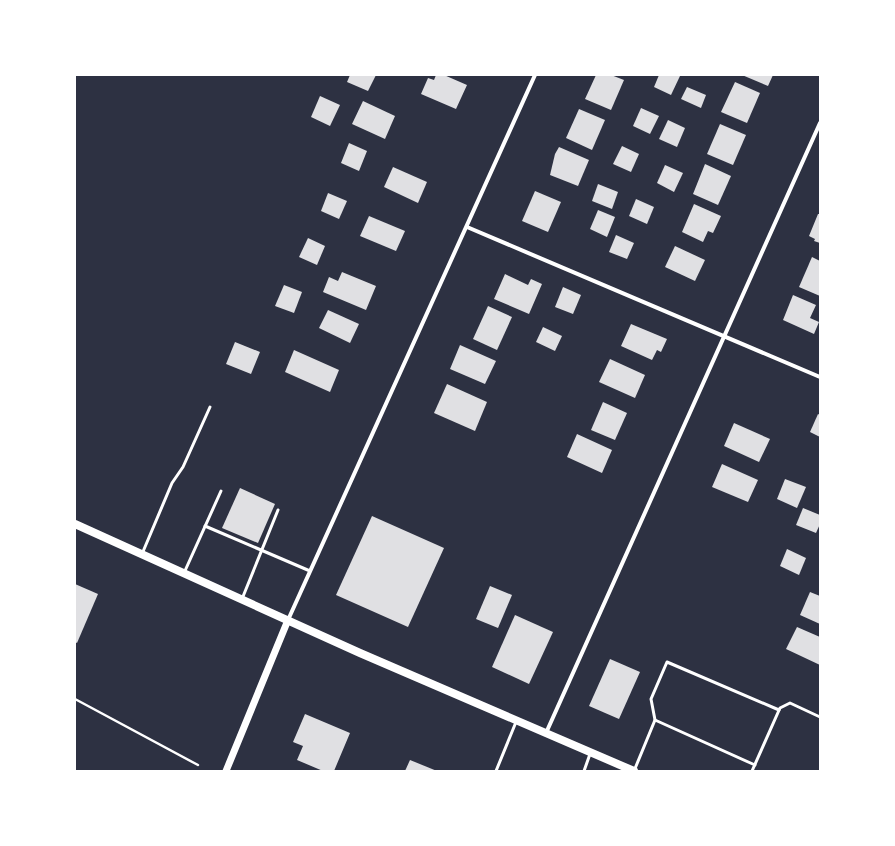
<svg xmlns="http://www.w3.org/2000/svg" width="895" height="846" viewBox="0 0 895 846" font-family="'Crimson Pro',serif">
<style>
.building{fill:#e0e0e3}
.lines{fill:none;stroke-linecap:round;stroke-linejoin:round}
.path{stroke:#fff;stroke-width:2.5}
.service{stroke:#fff;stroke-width:3}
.minor{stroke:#fff;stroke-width:4}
.tertiary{stroke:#fff;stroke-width:7}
.secondary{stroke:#fff;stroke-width:8}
</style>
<rect width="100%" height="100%" fill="#2d3142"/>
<g class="building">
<polygon points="350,75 376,75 368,91 347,82"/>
<polygon points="436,75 444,75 467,85 456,109 421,94 428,78 434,80"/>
<polygon points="596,75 611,75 624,80 611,110 585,99"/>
<polygon points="659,75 677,75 680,76 671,95 654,87"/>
<polygon points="742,75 773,75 768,86"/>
<polygon points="735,82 760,93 747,123 721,112"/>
<polygon points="687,87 706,95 701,108 681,99"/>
<polygon points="320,96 340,105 330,126 311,117"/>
<polygon points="363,101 395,116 385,139 352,124"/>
<polygon points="641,108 659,116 650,134 633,126"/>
<polygon points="579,109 605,120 592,150 566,138"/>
<polygon points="668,120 685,128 677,147 659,139"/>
<polygon points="720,124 746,135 733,165 707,154"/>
<polygon points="349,143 367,151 359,171 341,163"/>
<polygon points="622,146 639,154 631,172 613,164"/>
<polygon points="559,147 589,160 578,186 550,175 555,154"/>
<polygon points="705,164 731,176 718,205 693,194"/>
<polygon points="665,165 683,173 674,192 657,183"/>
<polygon points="393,167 427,182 418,203 384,187"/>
<polygon points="598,184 618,192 612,209 592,201"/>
<polygon points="535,191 561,202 548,232 522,221"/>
<polygon points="328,193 347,201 339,219 321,211"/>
<polygon points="636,199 654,207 647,224 629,216"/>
<polygon points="694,204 721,216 713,233 708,231 703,242 682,232"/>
<polygon points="598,210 615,217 607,237 590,229"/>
<polygon points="818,214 820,214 820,243 814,241 815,239 809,236"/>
<polygon points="369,216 405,231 396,251 360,236"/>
<polygon points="616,235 634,243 627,259 609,252"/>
<polygon points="308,238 325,246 317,265 299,257"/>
<polygon points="675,246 705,260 695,281 665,267"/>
<polygon points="812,257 820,261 820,296 799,287"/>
<polygon points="342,272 376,286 366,310 323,292 329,277 338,281"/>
<polygon points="505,274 528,285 531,279 542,284 529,314 494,299"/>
<polygon points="284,285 302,292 294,313 275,306"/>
<polygon points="563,287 581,295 573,314 555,307"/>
<polygon points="793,295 816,305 810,318 819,322 814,334 783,320"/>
<polygon points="488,306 512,317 497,350 473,339"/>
<polygon points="328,310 359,324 350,343 319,328"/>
<polygon points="631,324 667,339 661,352 657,350 652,360 621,346"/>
<polygon points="543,327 562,336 555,351 536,342"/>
<polygon points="235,342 260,352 251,374 226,364"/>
<polygon points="460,345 496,361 485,384 450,369"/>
<polygon points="294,350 339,370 330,392 285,372"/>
<polygon points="610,359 645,375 635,398 599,382"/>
<polygon points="447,384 487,402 475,431 434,413"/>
<polygon points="603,402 627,413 615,440 591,430"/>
<polygon points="818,414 820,415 820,437 810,432"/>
<polygon points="734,423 770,439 759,462 724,446"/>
<polygon points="577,434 612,450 602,473 567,457"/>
<polygon points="722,464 758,480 748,502 712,487"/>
<polygon points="785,479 806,487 797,508 777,499"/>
<polygon points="240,488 275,504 258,543 222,528"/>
<polygon points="803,508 820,515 820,524 816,533 796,525"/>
<polygon points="372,516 444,548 408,627 336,595"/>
<polygon points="787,549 806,558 799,575 780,566"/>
<polygon points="75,584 98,594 77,643 75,642"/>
<polygon points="490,586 512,595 498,628 476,619"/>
<polygon points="810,592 820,596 820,624 800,615"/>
<polygon points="515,615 553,632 529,684 492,667"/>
<polygon points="797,627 820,637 820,665 786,649"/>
<polygon points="610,659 640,672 619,719 589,706"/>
<polygon points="305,714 350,733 334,771 323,771 297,760 303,746 293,742"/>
<polygon points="410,760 437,771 405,771"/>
</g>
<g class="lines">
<polyline class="path" points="75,699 198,765"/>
<g class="service">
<polyline points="205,526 310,571"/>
<polyline points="142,554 172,483 183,467 210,407"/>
<polyline points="184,573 221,491"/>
<polyline points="242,599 278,510"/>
<polyline points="655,720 755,765"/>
<polyline points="496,771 516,722"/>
<polyline points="584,771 590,754"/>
<polyline points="634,771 655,720 651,699 667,662 779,710"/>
<polyline points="752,771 780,708 790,703 820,717"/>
</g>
<g class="minor">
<polyline points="467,227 820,377"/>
<polyline points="288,620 535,75"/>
<polyline points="546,733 820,123"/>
</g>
<polyline class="tertiary" points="226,771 288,620"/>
<polyline class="secondary" points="75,524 360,653 634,771"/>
</g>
<rect width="895" height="846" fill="none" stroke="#ffffff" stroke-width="152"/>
</svg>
